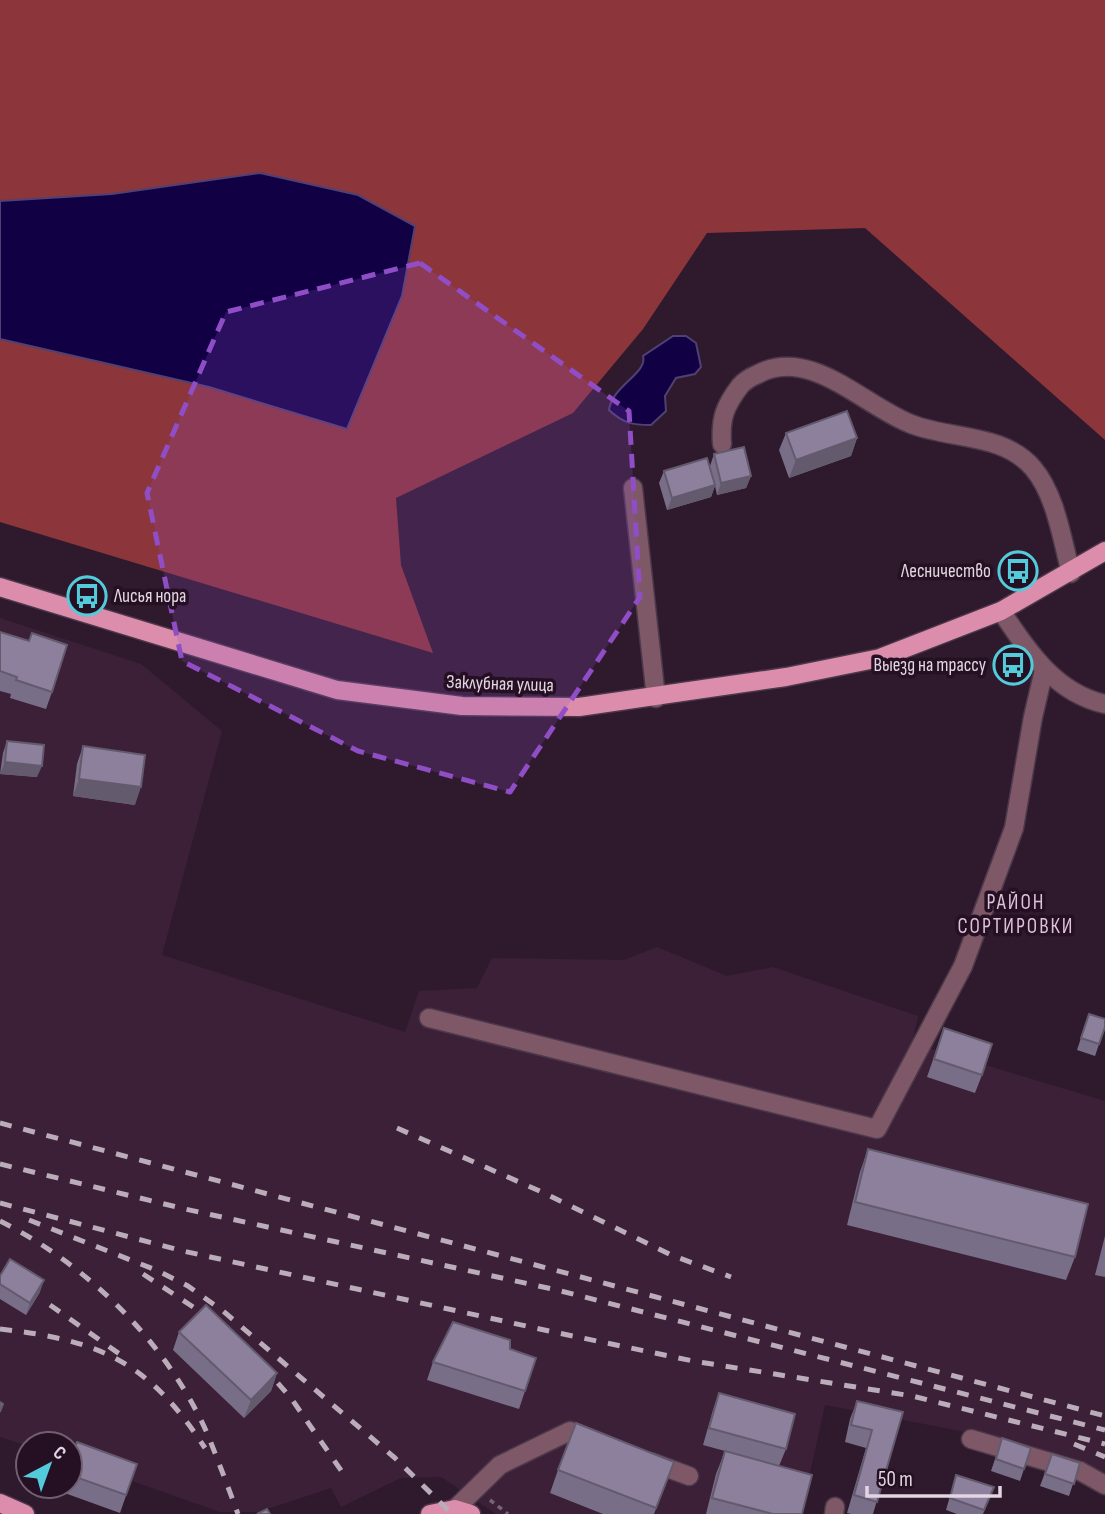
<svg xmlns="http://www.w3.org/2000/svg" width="1105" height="1514" viewBox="0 0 1105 1514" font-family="'Sofia Sans Condensed',sans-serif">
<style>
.built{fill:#3b2038}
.forest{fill:#8c353b}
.water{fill:#104;stroke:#504073;stroke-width:2}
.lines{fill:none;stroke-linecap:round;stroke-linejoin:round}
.minor-casing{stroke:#4c384a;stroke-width:21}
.major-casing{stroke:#4c384a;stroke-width:21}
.path{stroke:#776575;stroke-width:3.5;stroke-dasharray:5 5;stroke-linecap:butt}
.minor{stroke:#7e5866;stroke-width:18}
.major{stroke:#db8dab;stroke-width:18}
.rail{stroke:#bbacb9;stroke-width:5;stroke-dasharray:12 12;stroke-linecap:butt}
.wall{fill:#796e87}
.shaded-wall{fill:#635a6e}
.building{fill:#8d809d;stroke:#635a6e;stroke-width:2}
.marked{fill:#904ec6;fill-opacity:0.2;stroke:#904ec6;stroke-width:5;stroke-dasharray:14 9;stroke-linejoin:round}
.labels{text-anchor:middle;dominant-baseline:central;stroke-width:7;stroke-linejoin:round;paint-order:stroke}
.poi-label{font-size:19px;fill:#e3d5e1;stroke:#251023;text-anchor:end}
.street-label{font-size:19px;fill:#e3d5e1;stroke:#251023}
.neighbourhood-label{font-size:21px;letter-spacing:2px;fill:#dec1da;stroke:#251023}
</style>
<rect width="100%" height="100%" fill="#2f1a2d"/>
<polygon class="built" points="0,618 141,664 222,731 162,955 405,1032 419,991 477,988 492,958 624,960 657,947 727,976 773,967 918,1016 912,1043 1105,1101 1105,1475 986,1436 825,1405 801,1514 496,1514 441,1477 401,1478 341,1507 331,1488 258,1512 220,1512 70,1459 70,1444 28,1446 0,1437"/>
<polygon class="forest" points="0,0 1105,0 1105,440 865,228 707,233 643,329 573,413 396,498 401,565 433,653 0,522 0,339 209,387 347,428 402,296 112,194 0,201"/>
<g class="water">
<polygon points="260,173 358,195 415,226 402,296 347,429 209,387 0,339 0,201 112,194"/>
<path d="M673,336h13l10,7 5,24 -6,7 -19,4 -11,18 1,15 -15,14c-19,0 -28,-2 -42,-15 3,-24 39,-37 34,-54z"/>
</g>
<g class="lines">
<g class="minor-casing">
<g id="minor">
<path d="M722,444c-2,-26 3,-38 18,-58 5,-6 11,-9 18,-12 52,-28 106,32 153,50 41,16 92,9 122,44 23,27 29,72 38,105"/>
<polyline points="633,488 656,698"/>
<path d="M1001,611c27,40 54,82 104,93"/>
<polyline points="429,1018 877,1129 963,966 1014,828 1033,717 1044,670"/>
<polyline points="971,1439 1080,1471 1105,1485"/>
<polyline points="651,1462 689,1476"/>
<polyline points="455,1509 500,1465 570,1431 595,1441"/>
<polyline points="834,1514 835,1507"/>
</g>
</g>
<g class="major-casing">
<g id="major">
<polyline points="0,587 337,690 462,706 579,707 786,677 880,658 1001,611 1105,551"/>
<polyline points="0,1503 25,1514"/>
<polyline points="430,1514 455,1509 471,1514"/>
</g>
</g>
<polyline class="path" points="490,1500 508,1514"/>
<use href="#minor" class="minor"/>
<use href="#major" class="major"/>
<g class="rail">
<polyline points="0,1123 1105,1416"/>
<polyline points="397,1128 544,1193 671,1255 731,1277"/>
<polyline points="0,1164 185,1209 557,1290 1105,1430"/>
<polyline points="0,1203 183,1251 549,1331 693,1361 912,1396 1105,1444"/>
<polyline points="29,1220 156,1270 188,1286 223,1311 395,1458 452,1514"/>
<path d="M0,1221c88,44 167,122 207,212 11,27 21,54 31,81"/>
<polyline points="143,1274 216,1322"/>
<polyline points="50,1305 121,1355"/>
<path d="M0,1329c100,11 149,33 205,119"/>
<polyline points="262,1365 291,1398 347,1479"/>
<polyline points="1074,1444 1105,1457"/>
</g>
</g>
<g class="wall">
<polygon points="786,433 857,438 851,456 789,478 779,450"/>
<polygon points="714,454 751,476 746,488 717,495 715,486 711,497 667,510 659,483 664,471 710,466"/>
<polygon points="0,632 52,692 46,709 10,698 11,694 0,691"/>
<polygon points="7,741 37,777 0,774 3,753"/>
<polygon points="83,746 135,805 73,796 77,764"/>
<polygon points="1089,1014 1105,1027 1095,1056 1077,1050"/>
<polygon points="944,1028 982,1075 975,1093 927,1077"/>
<polygon points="868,1149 1075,1257 1066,1280 847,1225 860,1172"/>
<polygon points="1105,1236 1105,1277 1095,1275"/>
<polygon points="0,1276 40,1292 26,1315 0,1299"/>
<polygon points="179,1332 277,1373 271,1391 244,1418 173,1350"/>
<polygon points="510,1349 525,1391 519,1409 427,1380 433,1362"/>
<polygon points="719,1393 786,1449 779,1466 802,1514 706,1514 716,1474 725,1451 703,1445 713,1410"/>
<polygon points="857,1401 903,1412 873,1514 851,1514 847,1513 866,1448 845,1442 850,1419"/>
<polygon points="1002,1438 1031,1448 1020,1481 991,1471"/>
<polygon points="1052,1454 1080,1463 1069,1496 1040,1486"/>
<polygon points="70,1460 137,1464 120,1513 59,1491 61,1486 70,1486"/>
<polygon points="674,1462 654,1514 603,1514 550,1493 558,1470"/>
<polygon points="956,1475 994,1487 983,1514 957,1514 946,1510"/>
</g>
<g class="shaded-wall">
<polygon points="857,438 851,456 789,478 796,460"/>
<polygon points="751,476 746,488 717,495 721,483"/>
<polygon points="715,485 711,497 667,510 672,498"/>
<polygon points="5,762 42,766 37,777 0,774"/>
<polygon points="79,779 141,787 135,805 73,796"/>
<polygon points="44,1280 40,1292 26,1315 30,1303"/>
<polygon points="277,1373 271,1391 244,1418 251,1400"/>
</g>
<g class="building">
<polygon points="847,411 857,438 796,460 786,433"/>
<polygon points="744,447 751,476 721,483 714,454"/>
<polygon points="707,458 715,485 672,498 664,471"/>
<polygon points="0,632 29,641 32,633 67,645 52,692 16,680 17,677 0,671"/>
<polygon points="7,741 44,745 42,766 5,762"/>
<polygon points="83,746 145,755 141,787 79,779"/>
<polygon points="1089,1014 1105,1019 1105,1027 1099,1044 1081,1038"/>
<polygon points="944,1028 992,1044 982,1075 934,1059"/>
<polygon points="868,1149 1088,1204 1075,1257 855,1202"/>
<polygon points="10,1259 44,1280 30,1303 0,1284 0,1276"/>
<polygon points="206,1305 277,1373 251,1400 179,1332"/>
<polygon points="453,1322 510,1340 510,1349 536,1358 525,1391 433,1362"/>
<polygon points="719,1393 795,1414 786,1449 709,1428"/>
<polygon points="857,1401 903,1412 877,1502 854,1495 872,1430 851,1425"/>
<polygon points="0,1402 3,1404 0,1412"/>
<polygon points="576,1423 674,1462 656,1508 558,1470"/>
<polygon points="1002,1438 1031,1448 1024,1469 996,1459"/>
<polygon points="77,1442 137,1464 126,1495 70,1475 70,1460"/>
<polygon points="725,1451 812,1475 802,1514 773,1514 712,1498"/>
<polygon points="1052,1454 1080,1463 1074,1484 1045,1474"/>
<polygon points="956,1475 994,1487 984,1510 950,1498"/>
<polygon points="267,1509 270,1514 257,1514"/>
</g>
<path class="marked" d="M420,263l209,148 11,186 -130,195 -152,-41 -176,-90 -35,-168 79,-181z"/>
<defs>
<g id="bus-ring" transform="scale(2.0125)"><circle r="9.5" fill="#251023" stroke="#53cbdb" stroke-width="1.5"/><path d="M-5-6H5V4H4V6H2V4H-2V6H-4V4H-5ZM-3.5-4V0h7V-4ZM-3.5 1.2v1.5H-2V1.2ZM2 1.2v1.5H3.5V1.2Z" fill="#53cbdb"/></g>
</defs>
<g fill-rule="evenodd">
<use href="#bus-ring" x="1018" y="571"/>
<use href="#bus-ring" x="87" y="596"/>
<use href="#bus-ring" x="1013" y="665"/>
</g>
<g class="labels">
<g class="poi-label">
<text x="991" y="571">Лесничество</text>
<text x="114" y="596" text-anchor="start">Лисья нора</text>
<text x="986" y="665">Выезд на трассу</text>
</g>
<g class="street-label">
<text transform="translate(500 684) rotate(2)">Заклубная улица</text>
</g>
<g class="neighbourhood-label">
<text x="1016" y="902">РАЙОН<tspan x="1016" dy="24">СОРТИРОВКИ</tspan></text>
</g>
</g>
<g transform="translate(49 1465) rotate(41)"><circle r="33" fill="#251023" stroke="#715f6f" stroke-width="2"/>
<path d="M0-5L12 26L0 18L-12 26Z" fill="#53cbdb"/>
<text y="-10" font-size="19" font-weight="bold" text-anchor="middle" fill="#e3d5e1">С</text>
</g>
<path d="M867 1486v10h133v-10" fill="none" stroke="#e3d5e1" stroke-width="3.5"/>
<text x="878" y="1486" font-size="21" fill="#e3d5e1" stroke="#251023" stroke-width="5" paint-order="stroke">50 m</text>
</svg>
